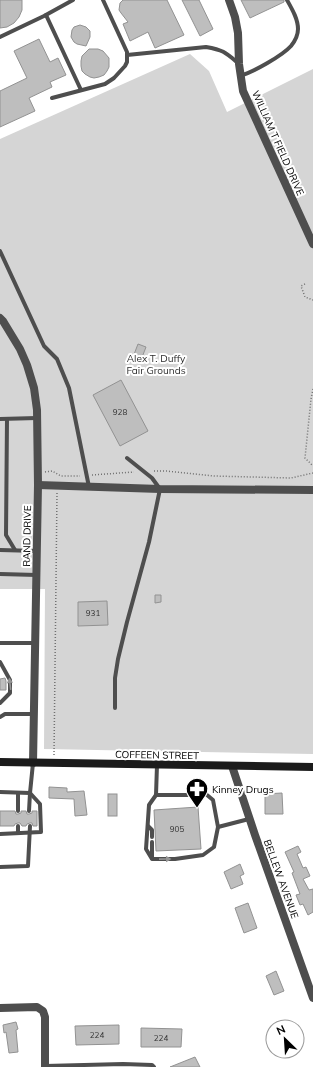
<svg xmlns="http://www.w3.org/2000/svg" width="313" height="1067" viewBox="0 0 313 1067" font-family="Mulish,sans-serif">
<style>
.green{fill:#d5d5d5}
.building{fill:#bebebe;stroke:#929292}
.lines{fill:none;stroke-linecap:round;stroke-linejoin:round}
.path{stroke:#707070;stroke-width:1.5;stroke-dasharray:1 2;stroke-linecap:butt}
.service{stroke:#4e4e4e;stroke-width:4}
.minor{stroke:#4e4e4e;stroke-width:8}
.tertiary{stroke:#4e4e4e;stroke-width:8}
.secondary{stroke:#1b1b1b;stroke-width:8}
.oneway{fill:#959595}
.labels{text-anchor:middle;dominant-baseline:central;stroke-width:4;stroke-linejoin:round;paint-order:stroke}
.number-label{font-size:8px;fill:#303030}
.street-label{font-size:10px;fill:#000;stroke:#fff}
.park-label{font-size:10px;fill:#2c2c2c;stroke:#fff}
.poi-label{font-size:10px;fill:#000;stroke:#fff;text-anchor:start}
</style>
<rect width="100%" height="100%" fill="#fff"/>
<polygon class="green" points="190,54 209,71 227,112 313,69 313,754 44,749 45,589 0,589 0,139"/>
<g class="building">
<polygon points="0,0 22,0 22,10 19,17 14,23 7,27 0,28"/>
<polygon points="123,0 167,0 184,35 155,48 148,32 130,41 123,24 128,22 121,13 119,10 120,3"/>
<polygon points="182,0 199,0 213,29 200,36"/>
<polygon points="241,0 284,0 284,2 250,18"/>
<polygon points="80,25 86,27 90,31 90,37 86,46 77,44 74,42 71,37 72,30 74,27"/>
<polygon points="39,39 50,62 58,58 66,75 50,82 52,87 29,98 35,111 0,127 0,91 27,78 14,51"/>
<polygon points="89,49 98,49 103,51 109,58 109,67 107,71 104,75 99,77 94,78 90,77 85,74 82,71 81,66 81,61 82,56"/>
<polygon points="138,344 146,347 141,360 133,357"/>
<polygon points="121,380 148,431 120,446 93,395"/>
<polygon points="155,595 161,595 161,602 155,603"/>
<polygon points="107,601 108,625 78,626 78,602"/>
<polygon points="5,678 6,681 6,690 0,690 0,679"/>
<polygon points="49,787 67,788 67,792 84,791 87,815 75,816 74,799 49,798"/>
<polygon points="282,793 283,814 265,814 265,794"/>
<rect x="108" y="794" width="9" height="22"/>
<polygon points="198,807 201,849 156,851 154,810"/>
<polygon points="0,811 15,811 16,814 18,814 21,813 21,811 26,811 27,814 29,814 32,813 32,811 37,811 37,826 33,826 32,823 30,823 27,824 26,826 22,826 20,823 18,823 15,824 14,826 0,826"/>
<polygon points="298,846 301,852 297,854 303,868 306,867 310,876 303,879 309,890 313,889 313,912 308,915 303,904 300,905 296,895 300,894 292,873 294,872 285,852"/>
<polygon points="240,864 244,874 240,876 243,884 231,889 224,872"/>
<polygon points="248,903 257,928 244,933 235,908"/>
<polygon points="276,971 284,991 274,995 266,976"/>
<polygon points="16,1022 18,1029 16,1030 18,1052 9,1053 6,1032 4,1033 3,1025"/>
<polygon points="119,1025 119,1044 76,1045 75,1026"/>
<polygon points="141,1028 182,1029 181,1047 141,1047"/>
<polygon points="195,1057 200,1067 170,1067"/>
</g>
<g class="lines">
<g class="path">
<polyline points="305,284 301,286 305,297 313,300"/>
<polyline points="313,389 311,399 305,458 313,466"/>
<polyline points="154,471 166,471 214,476 291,478 313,473"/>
<polyline points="45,472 52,471 61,476 80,476"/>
<polyline points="92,475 134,472"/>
<polyline points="54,755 57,493"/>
</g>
<g class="service">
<polyline points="46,15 81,90"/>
<polyline points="0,37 44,16 73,0"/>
<path d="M127,55l79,-8c17,3 19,5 32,16"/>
<path d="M240,76c13,-4 42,-20 51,-30 4,-5 7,-11 7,-17 0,-10 -6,-20 -11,-29"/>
<polyline points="52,98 105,84 114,78 125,66 127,62 127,52 103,0"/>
<polyline points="0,251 44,346 57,359 69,388 89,487"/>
<polyline points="0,419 37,418"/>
<polyline points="7,419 6,535 15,550"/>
<polyline points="0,550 37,551"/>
<polyline points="0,574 37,575"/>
<polyline points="0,643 35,643"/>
<polyline points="0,662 10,680 10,693 0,703"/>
<polyline points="115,708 115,678 118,659 127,622 149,542 160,489 152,478 127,458"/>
<polyline points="0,717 5,714 34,714"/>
<polyline points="157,765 156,795 149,805 146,849 152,859 175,859 203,855 214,847 218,827"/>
<polyline points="0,792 30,793 33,763"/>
<polyline points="156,795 207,795 213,800 218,827 249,819"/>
<polyline points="18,811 18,793"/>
<polyline points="29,811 30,793"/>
<polyline points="148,826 152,830 152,837"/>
<polyline points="18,833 18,826"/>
<polyline points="0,834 41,832 40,804 30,793"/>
<polyline points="152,842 152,858"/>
<polyline points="0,867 28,866 30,826"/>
<polyline points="45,1066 123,1064 152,1065 154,1067"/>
</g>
<g class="minor">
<polyline points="229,0 235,17 238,33 239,64 243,91 313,244"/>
<polyline points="0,318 3,321 20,349 27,365 34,388 37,410 38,485 33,763"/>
<polyline points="38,485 160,489 313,490"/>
<polyline points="0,1008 37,1007 43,1011 45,1017 45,1067"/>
</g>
<polyline class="tertiary" points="232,766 255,835 313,998"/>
<polyline class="secondary" points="0,762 313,767"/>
</g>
<defs><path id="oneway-solid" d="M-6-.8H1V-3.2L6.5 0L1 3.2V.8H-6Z"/></defs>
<g class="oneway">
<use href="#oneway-solid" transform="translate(10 684) rotate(-97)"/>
<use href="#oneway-solid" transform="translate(165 859) rotate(-1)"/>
</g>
<defs>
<g id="pharmacy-pin" transform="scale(1.15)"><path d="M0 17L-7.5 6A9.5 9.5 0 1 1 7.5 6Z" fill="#000" stroke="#fff"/><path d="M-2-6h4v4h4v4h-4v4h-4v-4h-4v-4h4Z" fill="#fff"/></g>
</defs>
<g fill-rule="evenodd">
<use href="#pharmacy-pin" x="197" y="789"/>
</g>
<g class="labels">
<g class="number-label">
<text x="120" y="412">928</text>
<text x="93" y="613">931</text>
<text x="177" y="829">905</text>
<text x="97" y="1035">224</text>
<text x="161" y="1038">224</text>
</g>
<g class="street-label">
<text transform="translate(278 143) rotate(66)">WILLIAM T FIELD DRIVE</text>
<text transform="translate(27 536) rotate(-89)">RAND DRIVE</text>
<text transform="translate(157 755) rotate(1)">COFFEEN STREET</text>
<text transform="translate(281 879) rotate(70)">BELLEW AVENUE</text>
</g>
<g class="park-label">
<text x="156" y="358">Alex T. Duffy<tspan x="156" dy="12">Fair Grounds</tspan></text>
</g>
<g class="poi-label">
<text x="212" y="789">Kinney Drugs</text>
</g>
</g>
<g transform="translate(285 1039) rotate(335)"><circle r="19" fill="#ffffff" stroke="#999999"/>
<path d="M0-3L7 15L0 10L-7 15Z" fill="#000000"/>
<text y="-6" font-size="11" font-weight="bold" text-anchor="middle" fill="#000000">N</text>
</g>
</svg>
